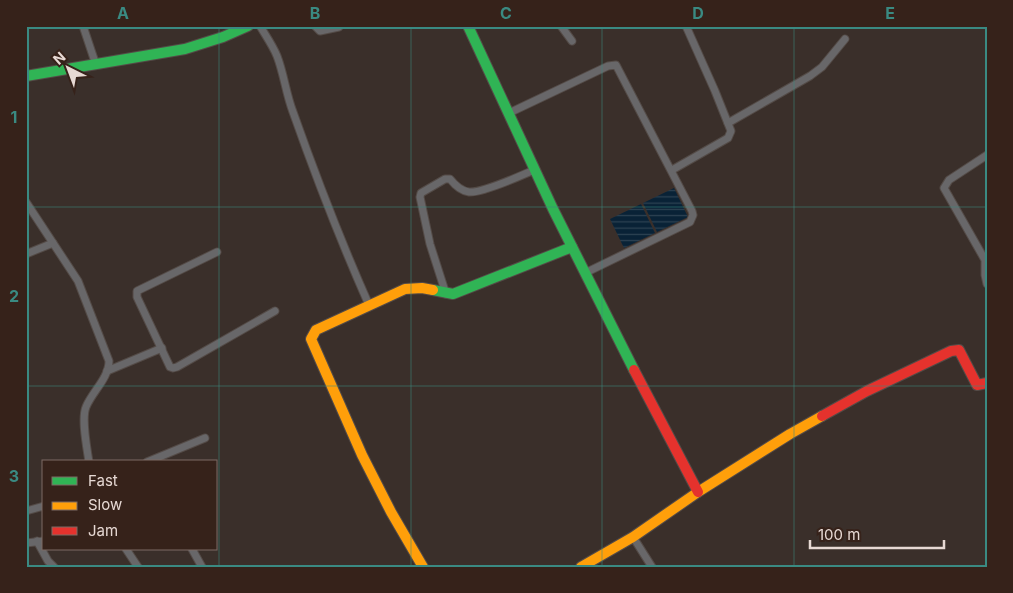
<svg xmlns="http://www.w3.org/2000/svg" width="1013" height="593" viewBox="0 0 1013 593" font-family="Inter,sans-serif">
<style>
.water{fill:url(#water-rules)}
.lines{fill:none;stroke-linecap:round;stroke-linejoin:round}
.street-casing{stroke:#544b47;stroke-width:9}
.fast-casing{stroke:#544b47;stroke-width:12}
.slow-casing{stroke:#544b47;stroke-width:12}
.jam-casing{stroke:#544b47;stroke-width:12}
.street{stroke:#686769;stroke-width:7}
.fast{stroke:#30b455;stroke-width:10}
.slow{stroke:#ff9f0a;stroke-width:10}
.jam{stroke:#e5322d;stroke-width:10}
.grid{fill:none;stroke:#3a8a82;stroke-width:1;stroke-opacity:0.55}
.neatline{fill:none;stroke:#3a8a82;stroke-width:2}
.grid-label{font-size:16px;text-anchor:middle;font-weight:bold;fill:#3a8a82}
</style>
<defs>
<pattern id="water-rules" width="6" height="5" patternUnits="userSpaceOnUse" patternTransform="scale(1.25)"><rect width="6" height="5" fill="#092236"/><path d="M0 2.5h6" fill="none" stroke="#2d4252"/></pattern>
</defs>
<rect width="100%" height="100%" fill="#3a2f2a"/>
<g class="water">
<polygon points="674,188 688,217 657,232 643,203"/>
<polygon points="641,204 655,233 624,248 610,219"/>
</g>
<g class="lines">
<g class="street-casing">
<g id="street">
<polyline points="83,26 96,65"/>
<path d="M260,26c6,10 13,20 17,30 7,18 9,38 16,56 23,65 48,130 76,193"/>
<polyline points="315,26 320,31 339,27"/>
<polyline points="561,26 572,41"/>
<polyline points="509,113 608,66 616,65 692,211 693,215 690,222 585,273"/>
<polyline points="728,123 810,76 822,67 845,39"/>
<polyline points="987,155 949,180 944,188 985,260 985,275 987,284"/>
<polyline points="672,170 728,138 731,131 715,91 686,26"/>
<path d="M26,202l52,79 31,80c0,17 -17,31 -23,46 -5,12 1,41 3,55"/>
<polyline points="217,252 137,291 137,297 170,367 173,368 177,367 275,311"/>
<polyline points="26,254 53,243"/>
<path d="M446,294l-16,-50 -10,-47 1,-4 24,-14h5c4,5 11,12 19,13 14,1 51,-16 65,-22"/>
<polyline points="107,371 162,348"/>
<polyline points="147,462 205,438"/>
<polyline points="26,511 44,506"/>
<polyline points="633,537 652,567"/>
<polyline points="37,541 48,561 54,567"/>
<polyline points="26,543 44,541"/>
<polyline points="126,549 138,567"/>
<polyline points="192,549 202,567"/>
</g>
</g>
<g class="fast-casing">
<g id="fast">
<polyline points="468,26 553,209 634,370"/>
<polyline points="26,76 185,49 223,37 248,26"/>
<polyline points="433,290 453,294 572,247"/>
</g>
</g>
<g class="slow-casing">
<g id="slow">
<polyline points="423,567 391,512 362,455 311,339 316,330 405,289 422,288 433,290"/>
<polyline points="581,567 633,537 698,492 790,434 822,416"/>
</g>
</g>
<g class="jam-casing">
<g id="jam">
<polyline points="634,370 698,492"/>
<polyline points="822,416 867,391 951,351 959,350 977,385 987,383"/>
</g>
</g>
<use href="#street" class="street"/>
<use href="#fast" class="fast"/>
<use href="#slow" class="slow"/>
<use href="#jam" class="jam"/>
</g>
<path class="grid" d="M219,26v541M411,26v541M602,26v541M794,26v541M26,207h961M26,386h961"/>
<rect width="1013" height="593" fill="none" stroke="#36221a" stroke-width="55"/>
<rect x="42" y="460" width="175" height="90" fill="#36221a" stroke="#7d6b64"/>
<rect x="52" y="477" width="25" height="8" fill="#30b455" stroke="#7d6b64"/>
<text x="88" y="486" font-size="15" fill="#e7d9d4">Fast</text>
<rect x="52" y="502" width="25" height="8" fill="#ff9f0a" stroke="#7d6b64"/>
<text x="88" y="510" font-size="15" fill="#e7d9d4">Slow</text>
<rect x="52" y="527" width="25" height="8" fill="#e5322d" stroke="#7d6b64"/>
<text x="88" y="536" font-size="15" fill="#e7d9d4">Jam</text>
<g transform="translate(68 68) rotate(318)" stroke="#36221a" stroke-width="4" paint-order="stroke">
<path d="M0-4L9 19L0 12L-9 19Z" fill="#e7d9d4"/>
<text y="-8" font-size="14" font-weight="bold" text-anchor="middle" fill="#e7d9d4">N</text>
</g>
<path d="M810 540v8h134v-8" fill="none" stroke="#e7d9d4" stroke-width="2.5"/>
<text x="818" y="540" font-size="15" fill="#e7d9d4" stroke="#36221a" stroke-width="4" paint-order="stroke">100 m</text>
<rect x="28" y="28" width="958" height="538" class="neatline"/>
<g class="grid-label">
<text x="123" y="19">A</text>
<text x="315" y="19">B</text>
<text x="506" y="19">C</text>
<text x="698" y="19">D</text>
<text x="890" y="19">E</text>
<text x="14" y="123">1</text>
<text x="14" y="302">2</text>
<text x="14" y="482">3</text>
</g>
</svg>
